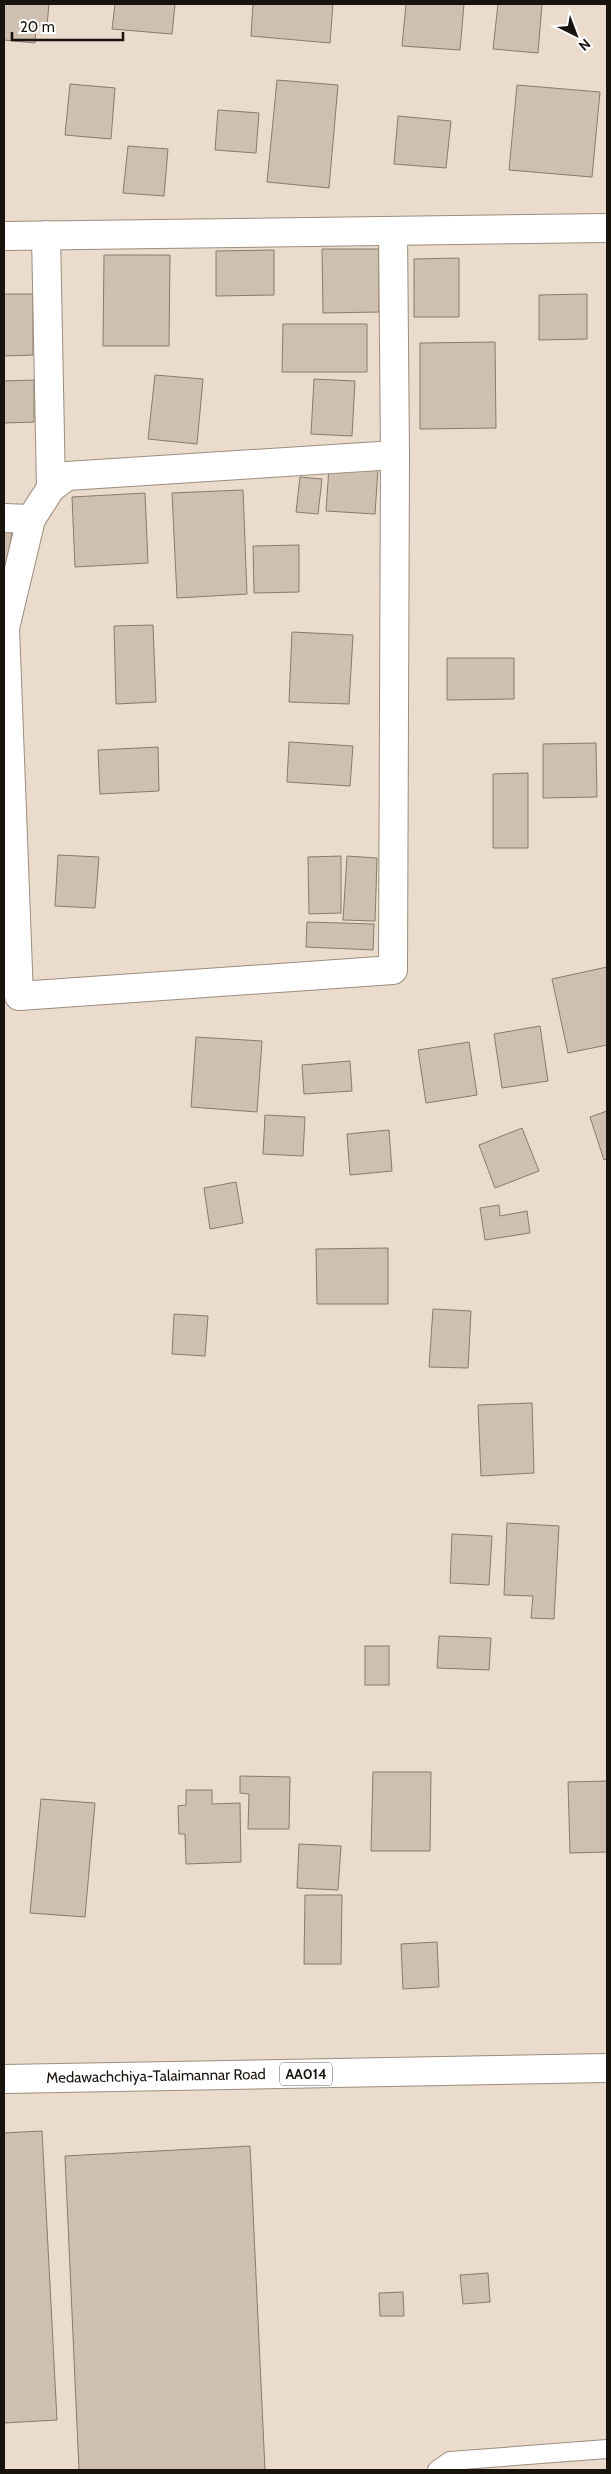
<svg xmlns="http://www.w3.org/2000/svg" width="611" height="2474" viewBox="0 0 611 2474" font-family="Cabin,sans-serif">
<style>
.building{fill:#cfbfb0;stroke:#887a6c}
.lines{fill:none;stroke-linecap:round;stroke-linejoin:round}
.service-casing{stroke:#9c8d7f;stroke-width:20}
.minor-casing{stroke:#9c8d7f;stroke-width:30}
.trunk-casing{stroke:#9c8d7f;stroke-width:30}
.service{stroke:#fff;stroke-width:18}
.minor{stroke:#fff;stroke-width:28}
.trunk{stroke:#fff;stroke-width:28}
.labels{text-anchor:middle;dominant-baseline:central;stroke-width:5;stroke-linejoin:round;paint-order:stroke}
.shield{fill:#fff;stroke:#5e5a56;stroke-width:1}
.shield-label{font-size:14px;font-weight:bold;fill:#19130e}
.street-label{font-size:15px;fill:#19130e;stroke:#fff}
</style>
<rect width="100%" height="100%" fill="#ebdbcc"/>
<g class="building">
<polygon points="4,4 49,4 47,26 36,25 35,43 4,40"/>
<polygon points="115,4 175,4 172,34 112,29"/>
<polygon points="253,4 333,4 330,43 251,36"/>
<polygon points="406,4 464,4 460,50 402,46"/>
<polygon points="498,4 542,4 538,53 493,49"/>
<polygon points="277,80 338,85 329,188 267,182"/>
<polygon points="70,84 115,88 111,139 65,135"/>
<polygon points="517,85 600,92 592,177 509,170"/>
<polygon points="218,110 259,113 256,153 215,150"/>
<polygon points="398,116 451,121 446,168 394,164"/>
<polygon points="128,146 168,149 164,196 123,193"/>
<polygon points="322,249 379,249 379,312 323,313"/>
<polygon points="274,250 274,295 216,296 216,251"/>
<polygon points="104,255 170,255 169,346 103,346"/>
<polygon points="459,258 459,317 414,317 414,259"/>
<polygon points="4,294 33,294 33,355 4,356"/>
<polygon points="587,294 587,339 539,340 539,295"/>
<polygon points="283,324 367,324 367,372 282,372"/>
<polygon points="495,342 496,428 420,429 420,343"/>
<polygon points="155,375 203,379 197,444 148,439"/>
<polygon points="314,379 355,381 352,436 311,434"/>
<polygon points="34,380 34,422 4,423 4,381"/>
<polygon points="329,467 378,469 375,514 326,511"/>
<polygon points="300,477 322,479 318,514 296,512"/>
<polygon points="243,490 247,594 177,598 172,493"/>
<polygon points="145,493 148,563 75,567 72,497"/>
<polygon points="4,532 12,533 7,563 4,562"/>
<polygon points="299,545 299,592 254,593 253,546"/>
<polygon points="153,625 156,702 116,704 114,626"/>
<polygon points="292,632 353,635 349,704 289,702"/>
<polygon points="447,658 514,658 514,699 447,700"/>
<polygon points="289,742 353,746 350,786 287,782"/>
<polygon points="596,743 597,797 543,798 543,744"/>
<polygon points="158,747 159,791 100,794 98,750"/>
<polygon points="528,773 528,848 493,848 493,774"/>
<polygon points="58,855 99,857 95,908 55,906"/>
<polygon points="341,856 341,913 309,914 308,857"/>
<polygon points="347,856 377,858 375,921 343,920"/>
<polygon points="307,922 374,924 373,950 306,947"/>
<polygon points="607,967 607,1045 568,1053 552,979"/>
<polygon points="540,1026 548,1081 502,1088 494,1034"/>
<polygon points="196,1037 262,1041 257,1112 191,1107"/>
<polygon points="469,1042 477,1095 426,1103 418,1050"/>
<polygon points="350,1061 352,1091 304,1094 302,1065"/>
<polygon points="607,1111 607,1159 604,1160 590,1117"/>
<polygon points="265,1115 305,1117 303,1156 263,1154"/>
<polygon points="522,1128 539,1171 495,1188 479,1145"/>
<polygon points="389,1130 392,1171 350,1175 347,1134"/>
<polygon points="236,1182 243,1223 210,1229 204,1188"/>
<polygon points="499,1205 500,1216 527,1211 530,1233 485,1240 480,1208"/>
<polygon points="388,1248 388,1304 317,1304 316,1249"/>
<polygon points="433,1309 471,1311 468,1368 429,1367"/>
<polygon points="174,1314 208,1316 205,1356 172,1354"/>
<polygon points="532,1403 534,1473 481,1476 478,1405"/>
<polygon points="507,1523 559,1526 554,1619 531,1618 533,1596 504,1595"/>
<polygon points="452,1534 492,1536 489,1585 450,1583"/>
<polygon points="439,1636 491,1638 489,1670 437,1668"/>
<rect x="365" y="1646" width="24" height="39"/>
<polygon points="373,1772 431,1772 430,1851 371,1851"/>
<polygon points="240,1776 290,1777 289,1829 248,1829 249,1794 240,1793"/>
<polygon points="607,1781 607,1852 570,1853 568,1782"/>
<polygon points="186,1790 212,1790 212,1804 240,1803 241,1862 186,1864 185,1834 179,1834 178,1806 186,1805"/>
<polygon points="41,1799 95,1803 85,1917 30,1913"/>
<polygon points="299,1844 341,1846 338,1890 297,1888"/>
<polygon points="305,1895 342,1895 341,1964 304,1964"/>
<polygon points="437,1942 439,1987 403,1989 401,1944"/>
<polygon points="42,2131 57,2420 4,2423 4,2133"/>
<polygon points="250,2146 265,2470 79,2470 65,2156"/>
<polygon points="488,2273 490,2302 463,2304 460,2275"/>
<polygon points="403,2292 404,2316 380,2316 379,2293"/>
</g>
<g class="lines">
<g class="service-casing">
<polyline id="service" points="437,2470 450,2461 607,2449"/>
</g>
<g class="minor-casing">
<g id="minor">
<polyline points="46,235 51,488"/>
<polyline points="4,236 607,228"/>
<polyline points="4,518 31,519 51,488 67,476 395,455"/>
<polyline points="31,519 5,628 19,996 393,970 395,455 393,231"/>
</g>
</g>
<g class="trunk-casing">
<polyline id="trunk" points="4,2079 607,2068"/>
</g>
<use href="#service" class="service"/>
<use href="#minor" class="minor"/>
<use href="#trunk" class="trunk"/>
</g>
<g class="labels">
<rect class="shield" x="280" y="2062.5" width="52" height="23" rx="4"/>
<g class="shield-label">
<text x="306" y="2074">AA014</text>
</g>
<g class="street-label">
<text transform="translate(156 2076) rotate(-1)">Medawachchiya-Talaimannar Road</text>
</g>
</g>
<rect width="611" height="2474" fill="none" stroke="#19130e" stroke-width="10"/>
<g transform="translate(576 35) rotate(138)" stroke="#ffffff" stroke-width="4" paint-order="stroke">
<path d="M0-4L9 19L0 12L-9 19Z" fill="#19130e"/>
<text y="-8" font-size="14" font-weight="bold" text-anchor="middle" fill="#19130e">N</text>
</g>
<path d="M12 32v8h111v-8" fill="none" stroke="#19130e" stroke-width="2.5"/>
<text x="20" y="32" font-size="15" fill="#19130e" stroke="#ffffff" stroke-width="4" paint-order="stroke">20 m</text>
</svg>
